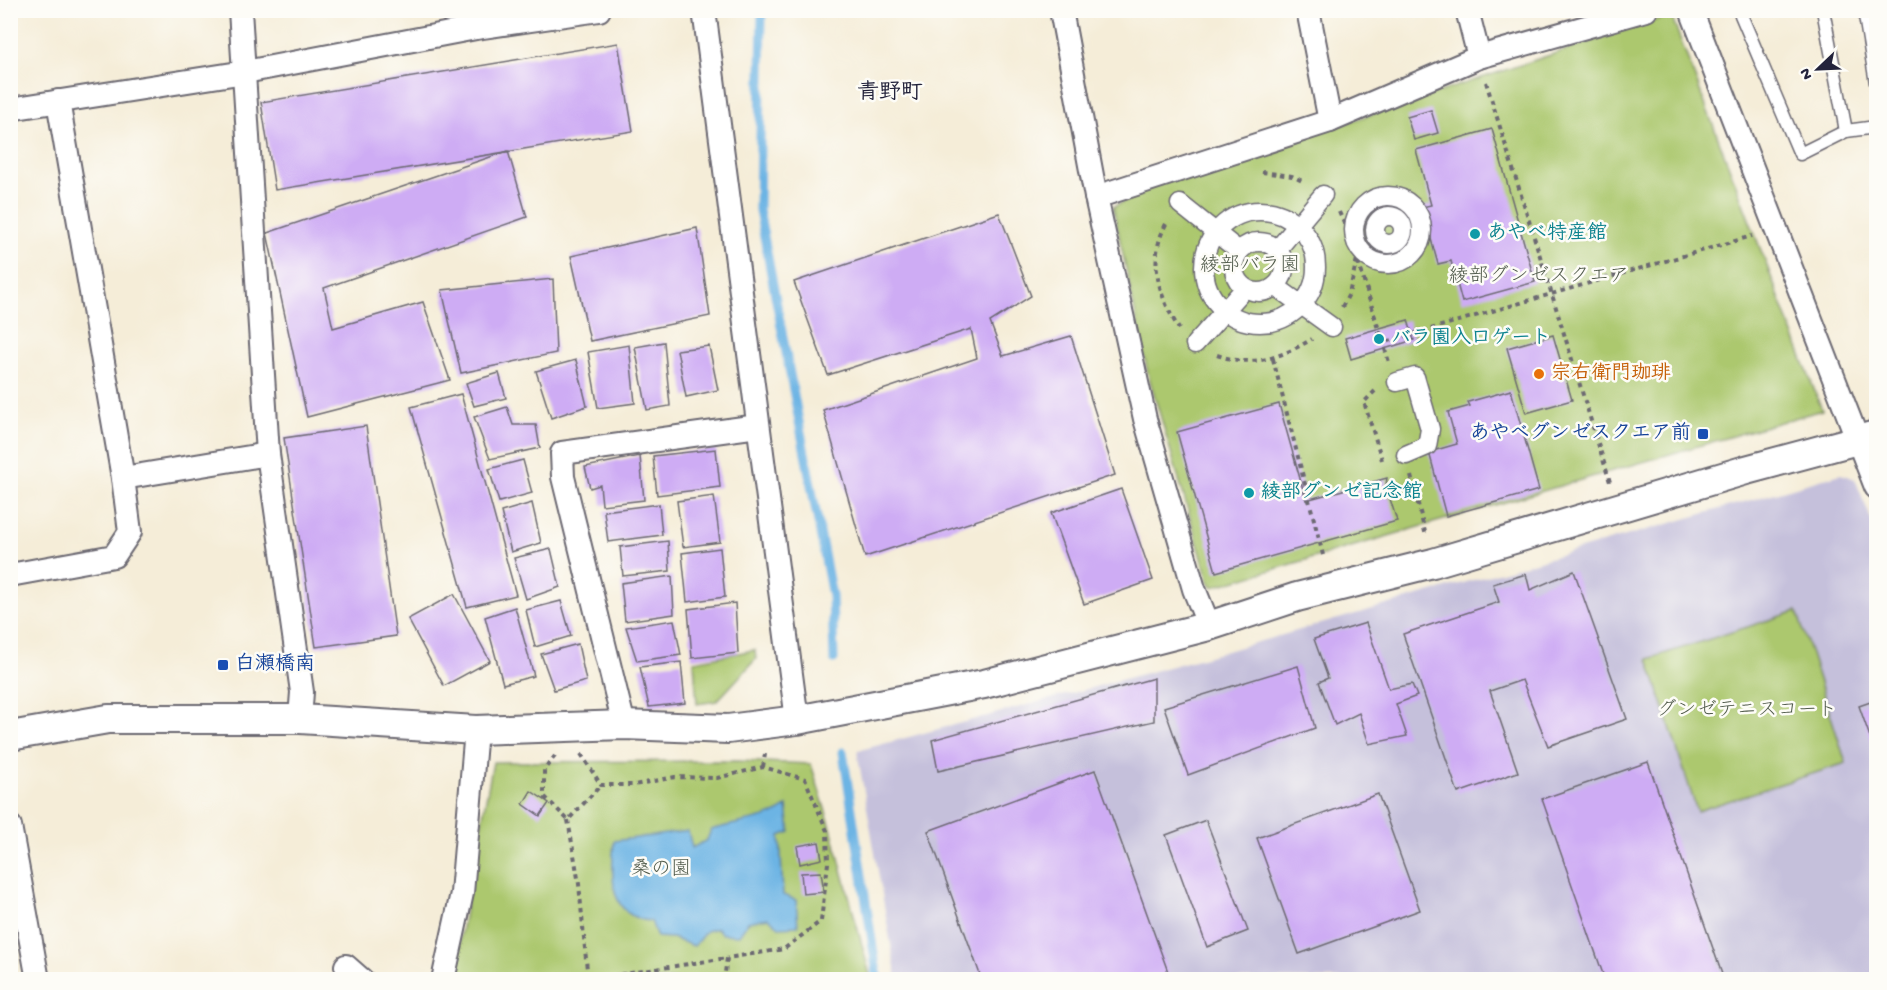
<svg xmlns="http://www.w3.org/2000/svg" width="1887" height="990" viewBox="0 0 1887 990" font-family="'Gochi Hand','Klee One',sans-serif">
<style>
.industrial{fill:#c5c0db}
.green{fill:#acc86e;stroke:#677554;stroke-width:1.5}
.water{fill:#6cb4e4;stroke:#476b90;stroke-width:1.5}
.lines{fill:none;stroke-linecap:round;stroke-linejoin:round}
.stream{stroke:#6cb4e4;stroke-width:9}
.building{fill:#ceacf4}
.service-casing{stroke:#6c6972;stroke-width:15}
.pedestrian-casing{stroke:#6c6972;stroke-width:21}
.minor-casing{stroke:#6c6972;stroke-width:26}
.tertiary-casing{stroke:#6c6972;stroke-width:32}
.path{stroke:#6c6972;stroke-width:4;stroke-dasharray:4.5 4.5;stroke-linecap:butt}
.service{stroke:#fff;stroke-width:12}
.pedestrian{stroke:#fff;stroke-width:18}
.minor{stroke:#fff;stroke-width:22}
.tertiary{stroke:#fff;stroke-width:28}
.culture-dot{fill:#0f9aa8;stroke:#fdfcf7;stroke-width:2}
.food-dot{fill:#e8710a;stroke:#fdfcf7;stroke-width:2}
.transit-dot{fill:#1a4fb4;stroke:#fdfcf7;stroke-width:2}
.labels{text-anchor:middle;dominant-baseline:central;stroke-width:5;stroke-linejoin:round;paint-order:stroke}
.culture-label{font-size:20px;font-weight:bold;fill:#0d838f;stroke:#fdfcf7;text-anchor:start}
.park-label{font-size:20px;fill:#525c4d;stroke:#fdfcf7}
.food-label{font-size:20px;font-weight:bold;fill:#c56008;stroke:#fdfcf7;text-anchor:start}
.transit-label{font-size:20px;font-weight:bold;fill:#164399;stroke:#fdfcf7;text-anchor:end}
.quarter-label{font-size:22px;font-weight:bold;fill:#22223b;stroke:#fdfcf7}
</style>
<rect width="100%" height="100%" fill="#fdfcf7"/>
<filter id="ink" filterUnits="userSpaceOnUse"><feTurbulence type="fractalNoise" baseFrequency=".0167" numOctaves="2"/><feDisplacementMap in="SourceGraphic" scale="12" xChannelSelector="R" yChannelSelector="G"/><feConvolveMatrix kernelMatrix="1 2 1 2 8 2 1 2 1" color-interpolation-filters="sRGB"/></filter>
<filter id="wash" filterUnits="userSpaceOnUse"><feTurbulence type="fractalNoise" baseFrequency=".008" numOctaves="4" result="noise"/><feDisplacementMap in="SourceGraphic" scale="24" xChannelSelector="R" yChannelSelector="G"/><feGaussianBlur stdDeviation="1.35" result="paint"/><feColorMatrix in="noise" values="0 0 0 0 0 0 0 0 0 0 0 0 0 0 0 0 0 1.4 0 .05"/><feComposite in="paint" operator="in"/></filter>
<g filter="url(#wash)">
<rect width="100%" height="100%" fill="#f5edd8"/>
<polygon class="industrial" points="1841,474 1855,479 1876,532 1876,979 897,979 857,751 1213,655"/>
<g class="green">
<polygon points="1671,15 1822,410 1213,587 1209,582 1148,374 1113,207 1155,186"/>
<polygon points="1797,611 1846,763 1697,811 1648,659"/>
<polygon points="755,650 756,659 717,701 697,704 694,661"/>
<polygon points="736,761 811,764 831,828 871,979 452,980 493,762"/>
</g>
<path class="water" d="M787,806l3,26 -10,4 3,59 13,5 2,26 -19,1 -11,-9 -20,4 -9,13 -17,-1 -5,-6 -11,3 -12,15 -22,-8 -15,-1 -6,-16c-43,-3 -40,-47 -37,-80l74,-10 4,17 15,-8 4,-10c20,-7 64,-11 76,-24z"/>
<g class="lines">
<g class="stream">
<polyline points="762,10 759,210 832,596 834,659"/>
<polyline points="843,752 878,980"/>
</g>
</g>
<g id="blocks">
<g class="building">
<polygon points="618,43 633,131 275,190 261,102"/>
<polygon points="1431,110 1438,133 1414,140 1407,117"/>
<polygon points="1492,129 1535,282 1462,302 1451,261 1438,264 1422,207 1431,205 1416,150"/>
<polygon points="508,151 527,217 324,288 333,328 423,302 450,380 307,417 267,233"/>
<polygon points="999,213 1031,296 990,322 1003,356 1071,336 1115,475 865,557 823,410 977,358 971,329 828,375 794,282"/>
<polygon points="697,228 710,316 590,341 571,256"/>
<polygon points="553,279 556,353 461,373 442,290"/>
<polygon points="1408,320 1414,340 1351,359 1345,338"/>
<polygon points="1553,335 1572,400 1526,413 1507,348"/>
<polygon points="664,342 670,406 647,410 635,347"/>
<polygon points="629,345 635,403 598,408 588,352"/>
<polygon points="709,346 718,390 686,397 677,350"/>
<polygon points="576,360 587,406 551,418 536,371"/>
<polygon points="499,373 506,398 474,406 466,383"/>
<polygon points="1511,390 1539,490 1446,516 1429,452 1457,444 1448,412 1470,406 1468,402"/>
<polygon points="461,394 516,595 467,607 411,407"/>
<polygon points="1279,404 1306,500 1387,478 1386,486 1397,521 1216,572 1177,432"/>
<polygon points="507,407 513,425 536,425 540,448 490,459 474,417"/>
<polygon points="366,426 396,636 316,647 284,438"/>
<polygon points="716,449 720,487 657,495 653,456"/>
<polygon points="640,456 644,500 602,505 600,485 590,488 585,467"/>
<polygon points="523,460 532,493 499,502 489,469"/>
<polygon points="1121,489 1153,580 1084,604 1051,513"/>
<polygon points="714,496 720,542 683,547 677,501"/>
<polygon points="532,503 541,543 511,552 501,512"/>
<polygon points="659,504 662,535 608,542 604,511"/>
<polygon points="668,541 670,571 623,576 620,547"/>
<polygon points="720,548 725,597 687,602 682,553"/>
<polygon points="551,549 560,587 526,599 514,558"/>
<polygon points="1574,571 1627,719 1548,746 1522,680 1490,691 1518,772 1458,793 1403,634 1499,602 1493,584 1526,574 1530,590"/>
<polygon points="672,576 674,614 625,621 621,583"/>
<polygon points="454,594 490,661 444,686 408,619"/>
<polygon points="561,601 571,636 535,647 526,610"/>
<polygon points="735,603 738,653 692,658 688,609"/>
<polygon points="515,607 534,676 503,684 485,617"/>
<polygon points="674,620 681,655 637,661 626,627"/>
<polygon points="1366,623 1389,689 1412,684 1417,696 1396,704 1407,736 1369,744 1359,713 1335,725 1319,682 1328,678 1314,639"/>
<polygon points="578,644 586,681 554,690 541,654"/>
<polygon points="681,662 685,703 649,707 640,667"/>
<polygon points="1298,666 1315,728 1188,775 1164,707"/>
<polygon points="1154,678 1154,721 938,771 932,740"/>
<polygon points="1876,700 1876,754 1859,706"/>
<polygon points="1648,762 1724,980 1605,980 1542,799"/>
<polygon points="1095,770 1171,980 982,980 928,831"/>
<polygon points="531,791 549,803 540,816 523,804"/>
<polygon points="1378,794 1420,910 1299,954 1257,838"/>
<polygon points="1206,820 1248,931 1207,947 1166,835"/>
<polygon points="819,842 822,859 800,864 797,846"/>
<polygon points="821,872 824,892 803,894 801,873"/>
</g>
</g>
</g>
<g filter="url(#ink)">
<use href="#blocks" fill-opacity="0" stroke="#6c6972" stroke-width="1.5"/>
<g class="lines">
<g class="service-casing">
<g id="service">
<polyline points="1823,10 1846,131"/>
<polyline points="1864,10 1876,83"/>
<polyline points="1741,15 1800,154 1846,131 1876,127"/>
</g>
</g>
<g class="pedestrian-casing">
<g id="pedestrian">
<circle cx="1388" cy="230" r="34"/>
<polyline points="1180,204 1239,251"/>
<circle cx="1260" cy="267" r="56"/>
<circle cx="1389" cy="230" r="14"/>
<circle cx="1259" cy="267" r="25"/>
<polyline points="1277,250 1323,195"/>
<polyline points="1275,286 1332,327"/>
<polyline points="1195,344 1245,288"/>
<polyline points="1397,382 1415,377 1430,429 1427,446 1406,455"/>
</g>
</g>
<g class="minor-casing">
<g id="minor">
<polyline points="240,10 268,454 302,692 300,719"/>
<polyline points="704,10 797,720"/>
<polyline points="1061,10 1096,197 1145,419 1194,589 1209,626"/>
<polyline points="1308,10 1330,121"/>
<polyline points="1467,10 1479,57"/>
<polyline points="1691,10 1876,487"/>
<polyline points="10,109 245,72 476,28 599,10"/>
<polyline points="1096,197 1330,121 1479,57 1646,10"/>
<polyline points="123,478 268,454"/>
<polyline points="10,575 114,556 130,532 123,478 58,101"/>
<polyline points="624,725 563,477 562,453 758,426"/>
<polyline points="10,826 38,980"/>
<polyline points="346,966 362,980"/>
<polyline points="443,980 462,893 476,730"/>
</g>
</g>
<g class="tertiary-casing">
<polyline id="tertiary" points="10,736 108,719 300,719 476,730 624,725 728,729 797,720 984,684 1209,626 1297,597 1433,563 1746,470 1876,435"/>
</g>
<g class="path">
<polyline points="1486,82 1610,482"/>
<polyline points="1262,172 1292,176 1304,182"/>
<polyline points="1339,212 1354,246 1382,343 1752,236"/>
<path d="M1166,224c-19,36 -7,72 13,105"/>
<polyline points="1342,307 1349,294 1357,259 1389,362"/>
<path d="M1217,355c37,13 63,3 95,-16"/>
<polyline points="1273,359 1323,555"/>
<polyline points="1375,391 1364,402 1382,460"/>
<polyline points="1411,476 1426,536"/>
<polyline points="581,754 601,785 634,785 675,777 717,778 763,767 805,779 827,831 828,863 821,921 784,949 727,958"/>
<polyline points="555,756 544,770 544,796 568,820 601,785"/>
<polyline points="763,767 765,754"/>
<polyline points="568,820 579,884 587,970 585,979"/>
<polyline points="585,980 727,958 724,980"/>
</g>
<use href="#service" class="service"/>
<use href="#pedestrian" class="pedestrian"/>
<use href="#minor" class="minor"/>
<use href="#tertiary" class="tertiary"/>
</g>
</g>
<g class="culture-dot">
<circle cx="1475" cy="234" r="6"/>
<circle cx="1379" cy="339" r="6"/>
<circle cx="1249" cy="493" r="6"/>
</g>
<circle class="food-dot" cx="1539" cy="374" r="6"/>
<g class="transit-dot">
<rect x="1697" y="428" width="12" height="12" rx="3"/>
<rect x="217" y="659" width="12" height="12" rx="3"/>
</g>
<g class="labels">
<g class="culture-label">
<text x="1487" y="234">あやべ特産館</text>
<text x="1391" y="339">バラ園入口ゲート</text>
<text x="1261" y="493">綾部グンゼ記念館</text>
</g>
<g class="park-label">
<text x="1250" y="266">綾部バラ園</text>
<text x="1539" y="277">綾部グンゼスクエア</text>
<text x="1747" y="711">グンゼテニスコート</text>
<text x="661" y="870">桑の園</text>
</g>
<g class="food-label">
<text x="1551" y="374">宗右衛門珈琲</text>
</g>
<g class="transit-label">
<text x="1691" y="434">あやべグンゼスクエア前</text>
<text x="235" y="665" text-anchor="start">白瀬橋南</text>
</g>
<g class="quarter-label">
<text x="890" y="94">青野町</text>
</g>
</g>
<rect width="1887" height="990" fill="none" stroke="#fdfcf7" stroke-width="36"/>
<g transform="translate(1818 69) rotate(247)" stroke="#fdfcf7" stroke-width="4.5" paint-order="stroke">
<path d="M0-4.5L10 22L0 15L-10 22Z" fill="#22223b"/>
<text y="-9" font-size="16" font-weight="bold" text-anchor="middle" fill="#22223b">N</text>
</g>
</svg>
